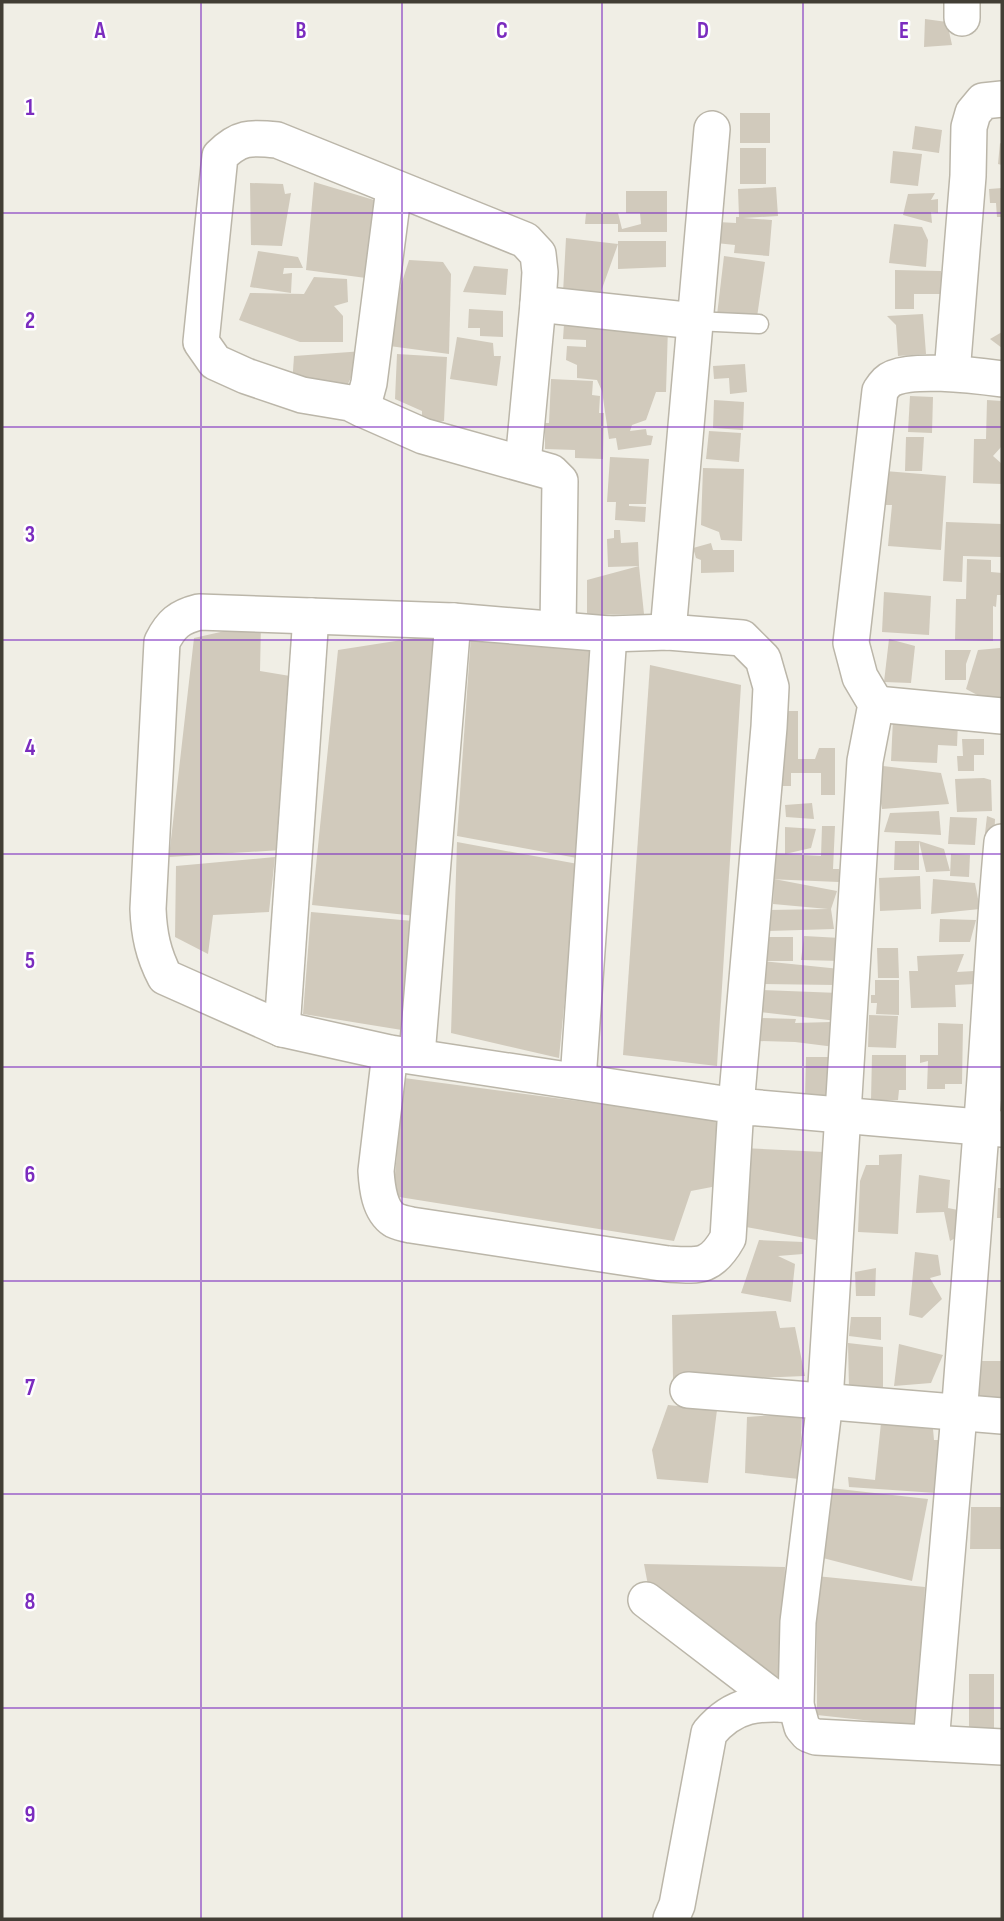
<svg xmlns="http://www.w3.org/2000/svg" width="1004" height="1921" viewBox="0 0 1004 1921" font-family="'Sofia Sans Condensed',sans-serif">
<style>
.building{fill:#d1cabc}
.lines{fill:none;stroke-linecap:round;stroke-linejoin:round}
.lane-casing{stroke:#bbb6a9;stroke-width:21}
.street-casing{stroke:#bbb6a9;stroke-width:38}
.lane{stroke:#fff;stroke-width:18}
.street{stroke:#fff;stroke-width:35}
.grid{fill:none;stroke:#7b2cbf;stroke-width:2;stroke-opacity:0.55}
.grid-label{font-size:23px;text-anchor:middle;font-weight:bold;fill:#7b2cbf;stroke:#fff;stroke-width:5;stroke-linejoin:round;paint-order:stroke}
</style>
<rect width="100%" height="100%" fill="#f0eee5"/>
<g class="building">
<polygon points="925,19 947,22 952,45 924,47"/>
<rect x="740" y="113" width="30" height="30"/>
<polygon points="915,126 942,130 939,153 912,149"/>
<polygon points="1000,143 1002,144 1002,165 998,164"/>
<rect x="740" y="148" width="26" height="36"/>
<polygon points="893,151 922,154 918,186 890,183"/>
<polygon points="314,182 374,200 366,278 306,270"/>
<polygon points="250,183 283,184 285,194 291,193 282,246 251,245"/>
<polygon points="776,187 778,216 743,218 772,220 769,256 734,253 735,245 716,243 718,222 736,223 736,217 739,217 738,189"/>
<polygon points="1002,188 1002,217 997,217 996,203 990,203 989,189"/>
<polygon points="626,191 667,191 667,232 618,232 618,224 585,224 586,213 618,213 622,229 641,224 640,213 626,213"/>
<polygon points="935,193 931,200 938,199 938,213 931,212 932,223 903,215 908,194"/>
<polygon points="894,224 922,227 928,240 926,267 889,263"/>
<polygon points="566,238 618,244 618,241 666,241 666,267 618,269 618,244 598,300 563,293"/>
<polygon points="258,251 298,257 303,268 284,268 283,274 292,273 291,293 250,287"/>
<polygon points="724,256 765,262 757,317 717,315"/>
<polygon points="409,260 443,262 451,274 449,354 382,345"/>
<polygon points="474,266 508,269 506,295 463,292"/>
<polygon points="895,270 941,271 941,294 914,294 914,309 895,309"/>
<polygon points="314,277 347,279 348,302 334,306 343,316 343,342 300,342 239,320 250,293 304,294"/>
<polygon points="469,309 503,311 503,337 480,336 480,328 468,328"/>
<polygon points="923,314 926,354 898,356 896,325 887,316"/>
<polygon points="564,324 668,327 666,392 656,392 646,420 632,425 630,431 646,429 647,435 653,436 651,445 618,450 616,438 609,439 602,391 597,380 577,378 577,365 566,360 567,346 586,347 586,340 563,339"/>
<polygon points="1002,332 1002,348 990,339"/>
<polygon points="457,337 493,343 494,356 501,356 497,386 450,379"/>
<polygon points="364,351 344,392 292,386 294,356"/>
<polygon points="397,354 447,357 444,421 422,424 422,411 395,399"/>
<polygon points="745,364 747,392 730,394 729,378 714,379 713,366"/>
<polygon points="551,379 593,381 592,395 600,396 599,413 604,413 603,459 575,458 575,450 545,449 545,423 549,423"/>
<polygon points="910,396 933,397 932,433 908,432"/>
<polygon points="714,400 744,402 743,430 713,428"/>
<polygon points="987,400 1002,401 1002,446 993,456 1002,464 1002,484 973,483 974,439 986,439"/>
<polygon points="709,431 741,433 739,462 706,459"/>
<polygon points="906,437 924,437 922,471 905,471"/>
<polygon points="610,457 649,459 646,504 629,504 629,506 646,507 645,522 615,520 616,502 607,502"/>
<polygon points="703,468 744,469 742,541 721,540 719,532 701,525"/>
<polygon points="885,471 946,476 941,550 888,546 892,505 882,505"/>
<polygon points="946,522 1002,524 1002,557 963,556 962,582 943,581"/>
<polygon points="614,530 620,530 621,543 638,542 639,566 608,567 607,539 614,538"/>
<polygon points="711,543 713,550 734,550 734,572 701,573 701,560 696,558 693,548"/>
<polygon points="967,559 991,560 991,572 1002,573 1002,595 997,595 996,607 993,606 993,641 955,640 956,599 966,599"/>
<polygon points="639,566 644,614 587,615 587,580"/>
<polygon points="884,592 931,596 929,635 882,632"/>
<polygon points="261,623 260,671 290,676 282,850 169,857 194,638"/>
<polygon points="434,635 416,916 312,905 338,650"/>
<polygon points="471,635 592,644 577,858 457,836"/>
<polygon points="889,639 915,646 911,683 884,682"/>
<polygon points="1000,648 1000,707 966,689 978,650"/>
<polygon points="945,650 971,650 966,664 966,680 945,680"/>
<polygon points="650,665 741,685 717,1066 623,1055"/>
<polygon points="779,711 798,711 798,759 815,759 819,748 835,748 835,795 821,795 821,773 791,773 791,786 779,786"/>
<polygon points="893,719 958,722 957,746 938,745 937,763 891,761"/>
<polygon points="962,739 984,739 984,755 974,755 974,771 958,771 957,756 963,756"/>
<polygon points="874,762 883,766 941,773 949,804 882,809"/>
<polygon points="984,778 991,780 992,811 957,812 955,779"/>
<polygon points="812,803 814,819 786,817 785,805"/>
<polygon points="939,811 941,835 884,832 890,813"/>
<polygon points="987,816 995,819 994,842 984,842"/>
<polygon points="950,817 977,818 975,845 948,844"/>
<polygon points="822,826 835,826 833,869 839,869 839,882 767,879 768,853 785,854 785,827 816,829 811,848 785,854 821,856"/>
<polygon points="895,841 919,841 919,870 894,870"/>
<polygon points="919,841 944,849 950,871 926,872"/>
<polygon points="457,842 578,864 559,1058 451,1033"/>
<polygon points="951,854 970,855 969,877 950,876"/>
<polygon points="275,857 269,912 213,915 208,954 175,937 176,866"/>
<polygon points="920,876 921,909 880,911 879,878"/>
<polygon points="774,879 837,891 831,909 834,929 768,931 768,910 828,909 773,904"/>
<polygon points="933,879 975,883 980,909 931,914"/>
<polygon points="311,912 413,921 408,1031 303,1014"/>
<polygon points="940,919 976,920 970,942 939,942"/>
<polygon points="804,936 841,938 841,961 801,960"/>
<rect x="762" y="937" width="31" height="24"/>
<polygon points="877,948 898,948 899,978 878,978"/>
<polygon points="964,954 957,972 974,971 975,984 955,985 956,1007 911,1008 909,971 918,971 917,956"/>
<polygon points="762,961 840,969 835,985 760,984"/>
<polygon points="875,980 899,980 899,1015 876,1014 877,1003 871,1003 871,995 875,995"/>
<polygon points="762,990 839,993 837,1021 760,1012"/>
<polygon points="869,1015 898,1016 896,1048 868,1047"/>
<polygon points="759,1018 796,1019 795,1023 831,1022 835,1047 795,1042 758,1041"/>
<polygon points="938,1023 963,1024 962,1084 945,1084 945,1089 927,1089 928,1061 920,1063 920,1055 938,1055"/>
<polygon points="872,1055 906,1055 906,1090 899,1090 898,1100 871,1100"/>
<polygon points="806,1057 833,1057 833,1097 805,1098"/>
<polygon points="404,1078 722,1120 717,1186 691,1191 674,1241 393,1196"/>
<polygon points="743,1148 824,1152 816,1240 746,1227"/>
<polygon points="902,1154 898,1234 858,1232 860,1181 866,1165 879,1165 879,1155"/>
<polygon points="919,1175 950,1180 948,1208 958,1210 959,1236 950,1241 944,1212 916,1213"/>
<polygon points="998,1188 1002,1188 1002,1218 997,1218"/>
<polygon points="759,1240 803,1242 803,1254 778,1256 795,1264 791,1302 741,1293"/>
<polygon points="915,1252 938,1255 941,1275 930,1278 942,1299 922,1318 909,1315"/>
<polygon points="876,1268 875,1296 856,1296 855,1272"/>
<polygon points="776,1311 780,1328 795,1327 805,1376 673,1381 672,1315"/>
<polygon points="851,1317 881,1317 881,1340 849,1336"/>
<polygon points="848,1343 883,1347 883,1396 849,1389"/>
<polygon points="899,1344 943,1355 931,1383 894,1386"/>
<polygon points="977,1361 1002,1361 1002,1403 978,1404"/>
<polygon points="668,1405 717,1410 708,1483 657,1479 652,1450"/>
<polygon points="802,1413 799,1479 745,1473 747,1417"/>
<polygon points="881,1423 933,1429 934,1440 939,1440 936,1493 849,1487 848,1477 875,1480"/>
<polygon points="830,1488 928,1499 912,1581 819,1557"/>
<polygon points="971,1507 1002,1507 1002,1549 970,1549"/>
<polygon points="644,1564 785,1567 782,1687 650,1596"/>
<polygon points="816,1576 925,1587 918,1726 817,1715"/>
<rect x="969" y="1674" width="25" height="57"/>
</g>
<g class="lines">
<g class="lane-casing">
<polyline id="lane" points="695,321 759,324"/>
</g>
<g class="street-casing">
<g id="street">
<polyline points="962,2 962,18"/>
<path d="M394,188l-25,195 -7,26 -12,-6 -48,-8 -56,-19 -31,-14 -14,-20 19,-186c19,-19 30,-19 57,-16l248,100 13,14 2,18 -2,32 157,17"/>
<polyline points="952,373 968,176 969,127 973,113 983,101 1002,99"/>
<path d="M1002,379c-23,-3 -99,-13 -115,3 -3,3 -5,6 -7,9l-29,252 9,34 16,27 -11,57 -40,640 -27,221 -2,83 6,22 6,7 8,3 186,10"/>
<polyline points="362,409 423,436 551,472 560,481 558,629"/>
<polyline points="523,463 538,304"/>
<polyline points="668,632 712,129"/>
<polyline points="876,704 1002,716"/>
<polyline points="282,1029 311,616"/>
<path d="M390,1053l-14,118c1,16 3,39 18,49 4,2 12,4 17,5l257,39c32,2 43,4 60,-26l8,-132 33,-379 2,-40 -8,-28 -21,-21 -74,-6 -59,2 -156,-13 -254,-9c-20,5 -28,12 -37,30l-14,267c1,25 5,45 17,68l117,52 108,24 346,53 266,23"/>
<polyline points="417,1055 453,621"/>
<polyline points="578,1080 609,634"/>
<polyline points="688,1390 1002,1416"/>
<polyline points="646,1600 782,1704"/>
<path d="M931,1743c18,-204 35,-407 50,-611 8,-97 12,-194 21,-290"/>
<path d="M671,1919l6,-14 32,-172c25,-30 50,-31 87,-28"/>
</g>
</g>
<use href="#lane" class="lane"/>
<use href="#street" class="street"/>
</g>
<path class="grid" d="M201,2v1917M402,2v1917M602,2v1917M803,2v1917M2,213h1000M2,427h1000M2,640h1000M2,854h1000M2,1067h1000M2,1281h1000M2,1494h1000M2,1708h1000"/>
<g class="grid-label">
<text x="100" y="38">A</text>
<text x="301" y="38">B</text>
<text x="502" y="38">C</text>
<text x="703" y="38">D</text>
<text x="904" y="38">E</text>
<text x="30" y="115">1</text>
<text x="30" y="328">2</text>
<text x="30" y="542">3</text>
<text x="30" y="755">4</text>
<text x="30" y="968">5</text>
<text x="30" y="1182">6</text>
<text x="30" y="1395">7</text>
<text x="30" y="1609">8</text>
<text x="30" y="1822">9</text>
</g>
<rect width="1004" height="1921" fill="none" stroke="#423e35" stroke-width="7"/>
</svg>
